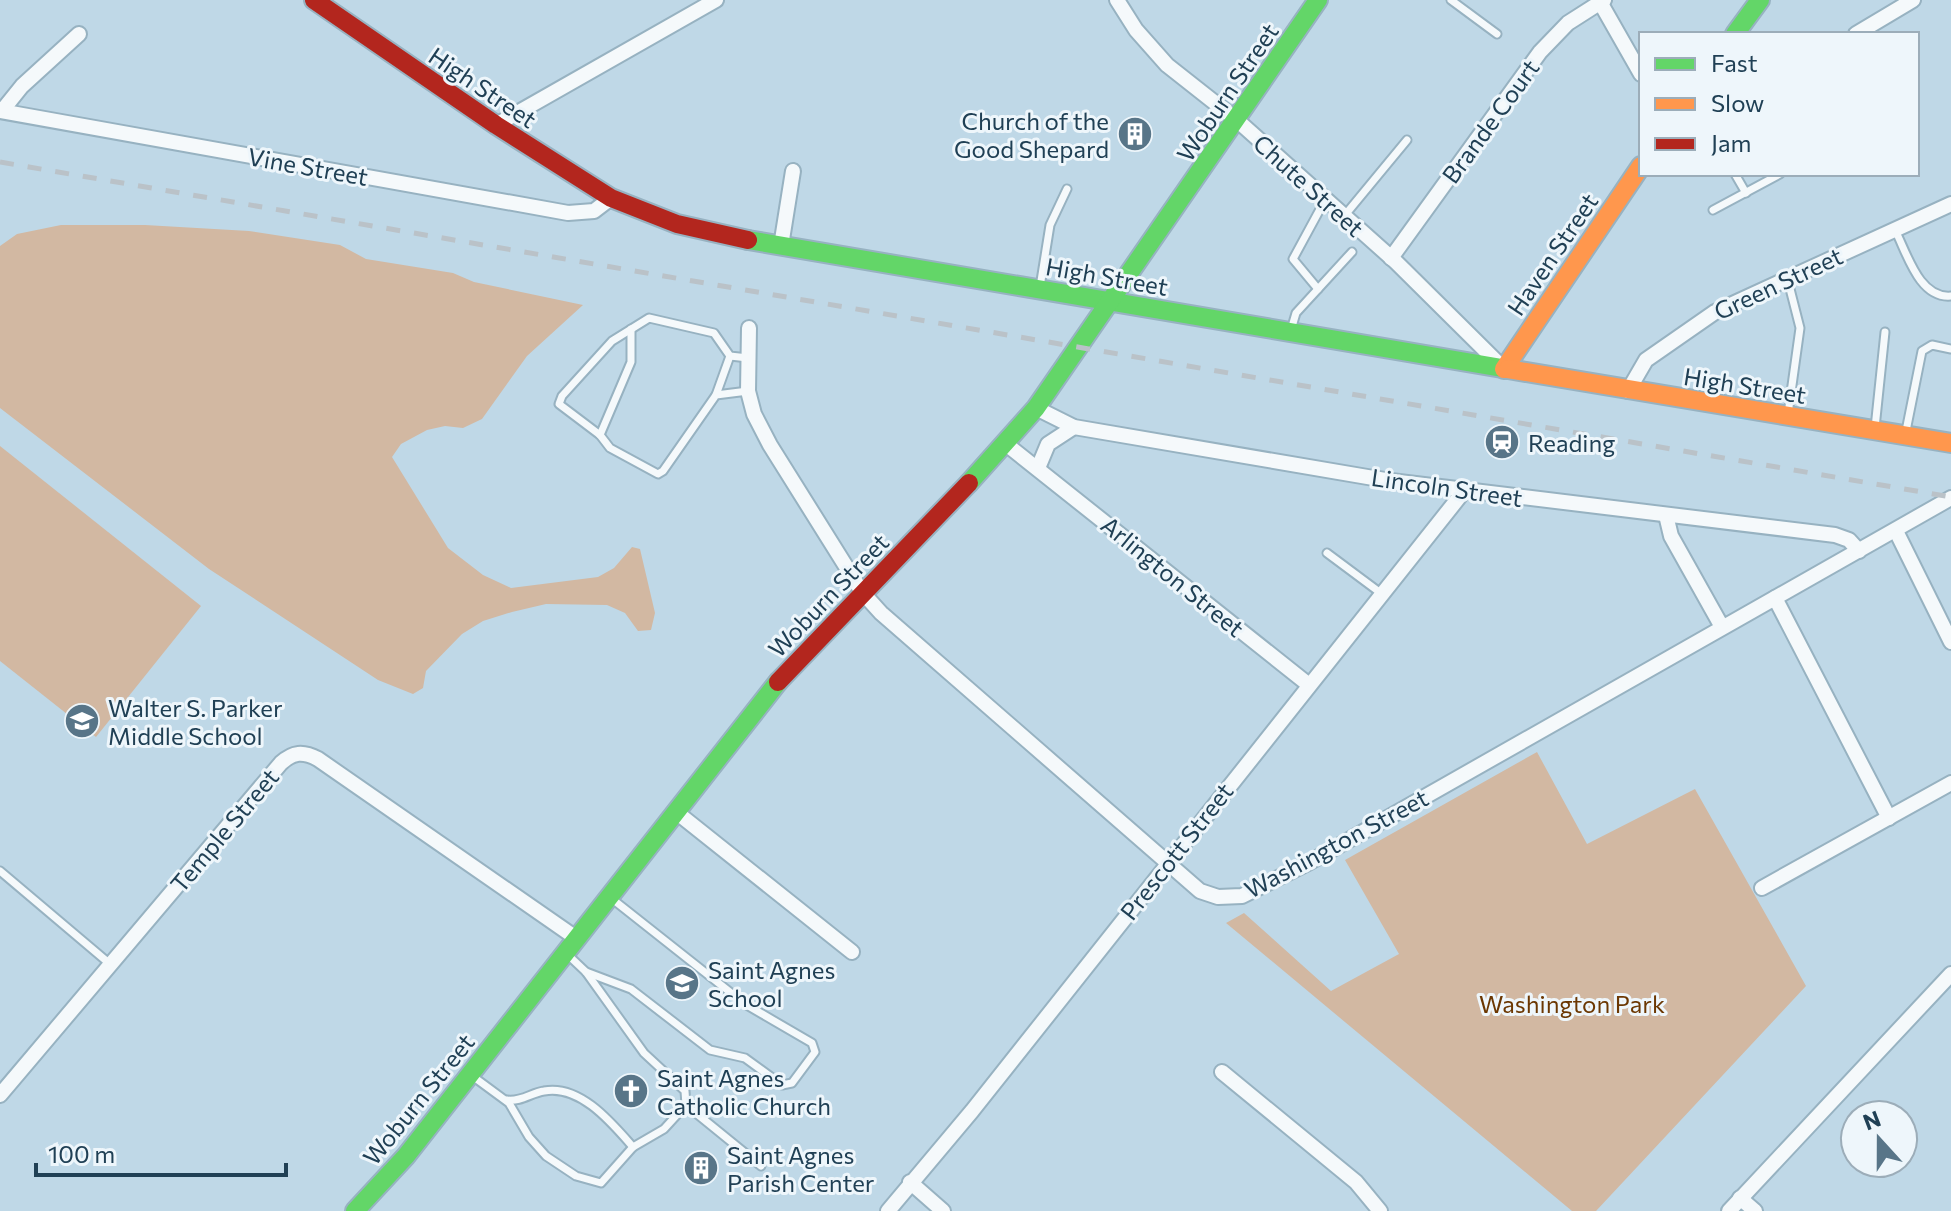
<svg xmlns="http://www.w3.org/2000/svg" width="1951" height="1211" viewBox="0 0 1951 1211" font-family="Commissioner,sans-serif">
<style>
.green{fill:#d2b8a2}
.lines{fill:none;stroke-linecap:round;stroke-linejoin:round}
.lane-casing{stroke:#97b2c1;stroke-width:11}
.street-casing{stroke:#97b2c1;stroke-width:18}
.fast-casing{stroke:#97b2c1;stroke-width:22}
.slow-casing{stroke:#97b2c1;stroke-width:22}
.jam-casing{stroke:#97b2c1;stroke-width:22}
.lane{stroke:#f5f9fb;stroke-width:7}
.street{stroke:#f5f9fb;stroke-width:14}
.fast{stroke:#63d668;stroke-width:18}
.slow{stroke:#ff974d;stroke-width:18}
.jam{stroke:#b3261e;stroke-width:18}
.rail{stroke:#bac2c8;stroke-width:5;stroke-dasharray:14 14;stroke-linecap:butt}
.labels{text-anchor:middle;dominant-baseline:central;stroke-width:6;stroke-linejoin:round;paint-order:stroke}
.street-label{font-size:24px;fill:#204055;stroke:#eef6fb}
.poi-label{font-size:24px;fill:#204055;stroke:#eef6fb;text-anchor:start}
.park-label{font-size:24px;fill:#6b3702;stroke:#eef6fb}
</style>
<rect width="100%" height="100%" fill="#bfd8e7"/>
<g class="green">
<polygon points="61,225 145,225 249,231 340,245 366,259 453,273 474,282 583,305 527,356 482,419 463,428 445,426 427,430 401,444 392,457 448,548 483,575 511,588 598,577 614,568 632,547 640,549 655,613 651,630 638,631 625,613 607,605 546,604 512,612 483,621 462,634 426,671 423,688 413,694 378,680 209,569 0,408 0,246 17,234"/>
<polygon points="0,446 201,606 96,737 0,661"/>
<polygon points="1537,752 1587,844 1695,789 1806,986 1596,1211 1572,1211 1226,923 1244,913 1331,991 1399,954 1345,860"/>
</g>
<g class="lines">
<g class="lane-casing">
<g id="lane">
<polyline points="1451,0 1497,34"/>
<polyline points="1735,174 1746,193"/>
<polyline points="1713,210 1780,174"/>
<polyline points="1345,215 1407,140"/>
<path d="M1895,230c12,23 24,69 56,66"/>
<polyline points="1787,277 1800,328 1788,414"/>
<polyline points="1040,287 1050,225 1067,189"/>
<polyline points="1318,289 1293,259 1325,200"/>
<polyline points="1291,330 1296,313 1352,252"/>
<polyline points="748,391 716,395 663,471 658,474 610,448 600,435 559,404 562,396 612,341 649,318 714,333 730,356 748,358"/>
<polyline points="716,395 730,356"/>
<polyline points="1875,428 1885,332"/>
<polyline points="1906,431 1922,351 1932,345 1951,349"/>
<polyline points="600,435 631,362 631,329"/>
<polyline points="1327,553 1382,594"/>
<polyline points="0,871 110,964"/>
<polyline points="586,972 631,989 710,1050 745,1058 782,1085 792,1083 815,1052 812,1043 745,1004 611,898"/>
<polyline points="471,1075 509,1103 529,1137 546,1156 576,1176 601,1183 633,1147 664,1129 686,1105 685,1091 644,1053 586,972 567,954"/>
<path d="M507,1100c14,2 24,-7 37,-9 36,-7 68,32 89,56"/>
<polyline points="686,1105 761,1166"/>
</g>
</g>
<g class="street-casing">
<g id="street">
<polyline points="1117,0 1136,30 1167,65 1238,121 1396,262 1504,369"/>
<polyline points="1600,2 1641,74"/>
<polyline points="1856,34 1913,0"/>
<polyline points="0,111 568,213 594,211 611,198"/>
<polyline points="2,111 22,86 79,34"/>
<polyline points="496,125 716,0"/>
<polyline points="781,246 793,171"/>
<polyline points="1391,258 1540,52 1568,23 1604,0"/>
<polyline points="749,328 748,391 754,414 770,445 862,592 881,613 1200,891 1218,897 1242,896 1310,862 1951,498"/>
<polyline points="1628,391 1646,360 1715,312 1951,204"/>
<polyline points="1036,408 1074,427 1391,481 1835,535 1849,540 1859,551"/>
<polyline points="1006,444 1309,685"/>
<polyline points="1038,468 1048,444 1074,427"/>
<polyline points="1666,515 1671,536 1722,627"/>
<polyline points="1896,531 1951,642"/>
<polyline points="1775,598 1889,818"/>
<polyline points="675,811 852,952"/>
<polyline points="1762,888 1951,783"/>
<polyline points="1222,1072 1356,1182 1380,1211"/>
<path d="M0,1095l281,-332c12,-11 22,-12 37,-4l258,179"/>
<polyline points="910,1182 943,1211"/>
<polyline points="1740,1198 1755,1211"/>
<polyline points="888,1211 972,1111 1464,491"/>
<polyline points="1729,1211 1951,974"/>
</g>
</g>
<g class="fast-casing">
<g id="fast">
<polyline points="1735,34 1760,0"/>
<polyline points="748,240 1508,369"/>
<polyline points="969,483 1036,408 1318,0"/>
<polyline points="355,1211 406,1156 778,682"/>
</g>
</g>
<g class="slow-casing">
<g id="slow">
<polyline points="1504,369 1641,166"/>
<polyline points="1508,369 1951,443"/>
</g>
</g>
<g class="jam-casing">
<g id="jam">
<polyline points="314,0 496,125 611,198 677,224 748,240"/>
<polyline points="778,682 969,483"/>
</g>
</g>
<use href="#lane" class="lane"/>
<use href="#street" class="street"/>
<use href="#fast" class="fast"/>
<use href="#slow" class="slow"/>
<use href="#jam" class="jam"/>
<polyline class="rail" points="0,162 1951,497"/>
</g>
<defs>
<g id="building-disc" transform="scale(1.8)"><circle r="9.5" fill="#587588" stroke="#eef6fb"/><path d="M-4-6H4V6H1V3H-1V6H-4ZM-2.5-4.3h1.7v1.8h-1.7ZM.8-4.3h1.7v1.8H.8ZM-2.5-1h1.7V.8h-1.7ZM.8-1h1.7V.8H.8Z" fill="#fff"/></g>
<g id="station-disc" transform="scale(1.8)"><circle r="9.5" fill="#587588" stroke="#eef6fb"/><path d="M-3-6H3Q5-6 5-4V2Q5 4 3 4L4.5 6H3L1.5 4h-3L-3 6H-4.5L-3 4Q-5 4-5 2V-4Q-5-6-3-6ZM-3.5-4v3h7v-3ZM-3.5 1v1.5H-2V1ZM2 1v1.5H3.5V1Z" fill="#fff"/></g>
<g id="school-disc" transform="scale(1.8)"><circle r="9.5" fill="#587588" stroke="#eef6fb"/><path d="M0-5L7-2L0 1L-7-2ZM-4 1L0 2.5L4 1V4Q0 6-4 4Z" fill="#fff"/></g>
<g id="church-disc" transform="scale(1.8)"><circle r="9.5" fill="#587588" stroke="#eef6fb"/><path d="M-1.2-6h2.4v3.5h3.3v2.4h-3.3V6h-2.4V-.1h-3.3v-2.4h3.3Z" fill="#fff"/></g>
</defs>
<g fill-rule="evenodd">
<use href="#building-disc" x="1135" y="134"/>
<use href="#station-disc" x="1502" y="442"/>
<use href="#school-disc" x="82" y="721"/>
<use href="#school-disc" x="682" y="983"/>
<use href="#church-disc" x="631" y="1091"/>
<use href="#building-disc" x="701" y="1168"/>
</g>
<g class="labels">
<g class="street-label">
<text transform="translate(483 87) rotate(34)">High Street</text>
<text transform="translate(1227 92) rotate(-56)">Woburn Street</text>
<text transform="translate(1490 121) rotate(-54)">Brande Court</text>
<text transform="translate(308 166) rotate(10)">Vine Street</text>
<text transform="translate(1309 185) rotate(42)">Chute Street</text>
<text transform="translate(1552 254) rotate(-56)">Haven Street</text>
<text transform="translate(1107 276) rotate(10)">High Street</text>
<text transform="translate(1778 283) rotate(-25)">Green Street</text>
<text transform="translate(1745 385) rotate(9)">High Street</text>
<text transform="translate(1447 487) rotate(8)">Lincoln Street</text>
<text transform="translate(1173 576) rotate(39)">Arlington Street</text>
<text transform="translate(828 595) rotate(-46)">Woburn Street</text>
<text transform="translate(224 830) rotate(-50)">Temple Street</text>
<text transform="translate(1336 843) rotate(-28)">Washington Street</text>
<text transform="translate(1176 851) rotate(-52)">Prescott Street</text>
<text transform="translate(418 1099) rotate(-51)">Woburn Street</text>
</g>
<g class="poi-label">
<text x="1109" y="120" text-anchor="end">Church of the<tspan x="1109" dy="28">Good Shepard</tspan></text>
<text x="1528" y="442">Reading</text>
<text x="108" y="707">Walter S. Parker<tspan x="108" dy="28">Middle School</tspan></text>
<text x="708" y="969">Saint Agnes<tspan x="708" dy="28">School</tspan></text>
<text x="657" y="1077">Saint Agnes<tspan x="657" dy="28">Catholic Church</tspan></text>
<text x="727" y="1154">Saint Agnes<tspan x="727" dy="28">Parish Center</tspan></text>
</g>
<g class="park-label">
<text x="1572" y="1003">Washington Park</text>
</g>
</g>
<rect x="1639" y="32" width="280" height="144" fill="#eef6fb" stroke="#9cadb9" stroke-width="2"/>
<rect x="1655" y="58" width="40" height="12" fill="#63d668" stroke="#9cadb9" stroke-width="2"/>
<text x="1711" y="72" font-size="24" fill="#204055">Fast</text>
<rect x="1655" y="98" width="40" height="12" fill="#ff974d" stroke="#9cadb9" stroke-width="2"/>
<text x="1711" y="112" font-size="24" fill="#204055">Slow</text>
<rect x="1655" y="138" width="40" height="12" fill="#b3261e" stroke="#9cadb9" stroke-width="2"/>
<text x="1711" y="152" font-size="24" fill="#204055">Jam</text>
<g transform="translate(1879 1139) rotate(339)"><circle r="38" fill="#eef6fb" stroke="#9cadb9" stroke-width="2"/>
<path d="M0-6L14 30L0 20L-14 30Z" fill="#587588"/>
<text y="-12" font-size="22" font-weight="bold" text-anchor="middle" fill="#204055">N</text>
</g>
<path d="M36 1163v12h250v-12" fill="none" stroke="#204055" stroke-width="4"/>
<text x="48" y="1163" font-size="24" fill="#204055" stroke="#eef6fb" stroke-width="6" paint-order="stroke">100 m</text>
</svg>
